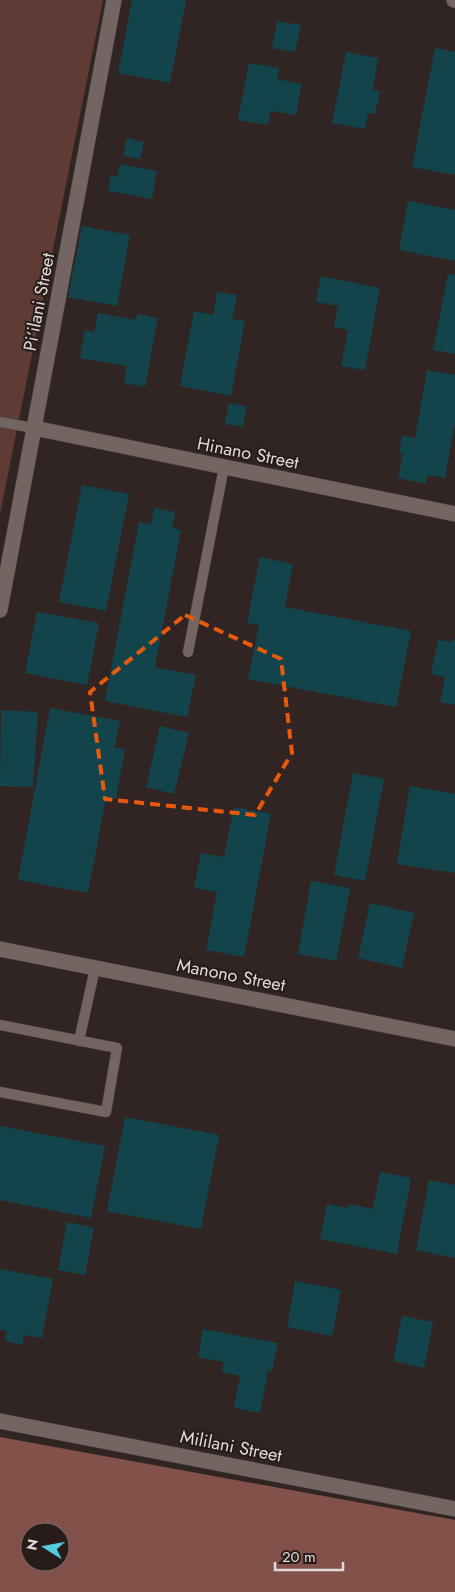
<svg xmlns="http://www.w3.org/2000/svg" width="455" height="1592" viewBox="0 0 455 1592" font-family="Jost,sans-serif">
<style>
.green{fill:#5f3b35}
.forest{fill:#82524a;fill-rule:evenodd}
.building{fill:#13444c}
.lines{fill:none;stroke-linecap:round;stroke-linejoin:round}
.lane-casing{stroke:#4d4342;stroke-width:11}
.street-casing{stroke:#4d4342;stroke-width:16}
.secondary-casing{stroke:#4d4342;stroke-width:16}
.lane{stroke:#736562;stroke-width:10}
.street{stroke:#736562;stroke-width:15}
.secondary{stroke:#736562;stroke-width:15}
.marked{fill:none;stroke:#e8590c;stroke-width:4;stroke-dasharray:10 6;stroke-linejoin:round}
.labels{text-anchor:middle;dominant-baseline:central;stroke-width:4;stroke-linejoin:round;paint-order:stroke}
.street-label{font-size:18px;fill:#e2dad8;stroke:#271c1a}
</style>
<rect width="100%" height="100%" fill="#312523"/>
<polygon class="green" points="0,0 103,0 0,514"/>
<path class="forest" d="M0,1437l455,83v72h-455zM30,1532h30v30h-30z"/>
<g class="building">
<polygon points="132,0 186,0 170,83 118,73"/>
<polygon points="277,21 301,25 295,52 272,48"/>
<polygon points="435,48 455,52 455,175 412,167"/>
<polygon points="346,52 378,58 373,90 380,91 375,114 368,113 365,129 332,123"/>
<polygon points="249,63 279,68 277,79 302,84 296,115 271,111 268,125 238,120"/>
<polygon points="127,138 144,142 140,159 123,156"/>
<polygon points="120,164 157,171 152,199 108,191 111,175 117,177"/>
<polygon points="408,201 455,210 455,261 399,250"/>
<polygon points="82,226 130,235 117,306 68,297"/>
<polygon points="448,274 455,275 455,354 433,350"/>
<polygon points="321,276 380,288 365,370 341,366 348,330 334,327 338,306 316,302"/>
<polygon points="217,292 237,295 232,319 245,321 231,396 180,386 194,311 213,315"/>
<polygon points="98,313 136,320 137,314 158,318 145,387 124,383 127,366 80,358 85,330 94,332"/>
<polygon points="427,370 455,375 455,423 445,478 427,475 426,484 398,478 403,454 399,454 402,436 415,438"/>
<polygon points="229,403 247,407 243,427 225,424"/>
<polygon points="82,485 129,494 106,611 59,602"/>
<polygon points="154,508 175,512 172,528 181,530 155,667 196,675 187,717 105,701 139,522 151,524"/>
<polygon points="260,557 293,564 285,607 411,631 396,707 248,679 259,625 247,623"/>
<polygon points="37,612 99,623 87,685 25,673"/>
<polygon points="453,639 455,639 455,705 440,702 445,677 431,674 438,640 452,642"/>
<polygon points="50,708 120,721 114,748 125,749 116,799 106,797 88,893 18,880"/>
<polygon points="1,710 38,712 33,787 0,786"/>
<polygon points="160,726 189,733 174,794 146,787"/>
<polygon points="353,773 384,779 365,881 334,875"/>
<polygon points="410,786 455,794 455,873 397,864"/>
<polygon points="234,807 271,814 244,957 206,950 217,892 194,888 201,853 224,857"/>
<polygon points="311,881 350,888 336,961 298,954"/>
<polygon points="370,903 414,913 402,968 358,958"/>
<polygon points="125,1117 219,1135 201,1229 107,1211"/>
<polygon points="0,1126 105,1146 91,1218 0,1200"/>
<polygon points="380,1172 411,1178 397,1254 320,1239 327,1204 348,1208 349,1204 373,1209"/>
<polygon points="429,1180 455,1185 455,1258 416,1250"/>
<polygon points="67,1222 94,1228 85,1275 58,1270"/>
<polygon points="0,1269 53,1279 42,1338 24,1335 22,1345 5,1341 7,1331 0,1330"/>
<polygon points="295,1281 341,1290 332,1336 287,1327"/>
<polygon points="402,1316 433,1322 424,1368 393,1361"/>
<polygon points="203,1329 278,1343 272,1371 268,1370 260,1413 234,1408 240,1376 222,1372 224,1362 198,1357"/>
</g>
<g class="lines">
<g class="lane-casing">
<g id="lane">
<polyline points="0,422 34,428"/>
<polyline points="188,652 224,467"/>
<polyline points="0,1025 117,1048 106,1112 0,1092"/>
<polyline points="79,1041 95,968"/>
</g>
</g>
<g class="street-casing">
<g id="street">
<polyline points="454,0 455,0"/>
<polyline points="34,428 455,514"/>
<polyline points="0,610 114,0"/>
<polyline points="0,1421 455,1509"/>
</g>
</g>
<g class="secondary-casing">
<polyline id="secondary" points="0,949 455,1039"/>
</g>
<use href="#lane" class="lane"/>
<use href="#street" class="street"/>
<use href="#secondary" class="secondary"/>
</g>
<path class="marked" d="M185,615l96,44 11,94 -37,62 -150,-16 -15,-107z"/>
<g class="labels">
<g class="street-label">
<text transform="translate(39 302) rotate(-79)">Pi‘ilani Street</text>
<text transform="translate(248 453) rotate(11)">Hinano Street</text>
<text transform="translate(231 975) rotate(11)">Manono Street</text>
<text transform="translate(231 1446) rotate(11)">Mililani Street</text>
</g>
</g>
<g transform="translate(45 1547) rotate(281)"><circle r="24" fill="#271c1a" stroke="#726866"/>
<path d="M0-4L9 19L0 12L-9 19Z" fill="#54cade"/>
<text y="-8" font-size="14" font-weight="bold" text-anchor="middle" fill="#e2dad8">N</text>
</g>
<path d="M275 1562v8h68v-8" fill="none" stroke="#e2dad8" stroke-width="2.5"/>
<text x="282" y="1562" font-size="15" fill="#e2dad8" stroke="#271c1a" stroke-width="4" paint-order="stroke">20 m</text>
</svg>
